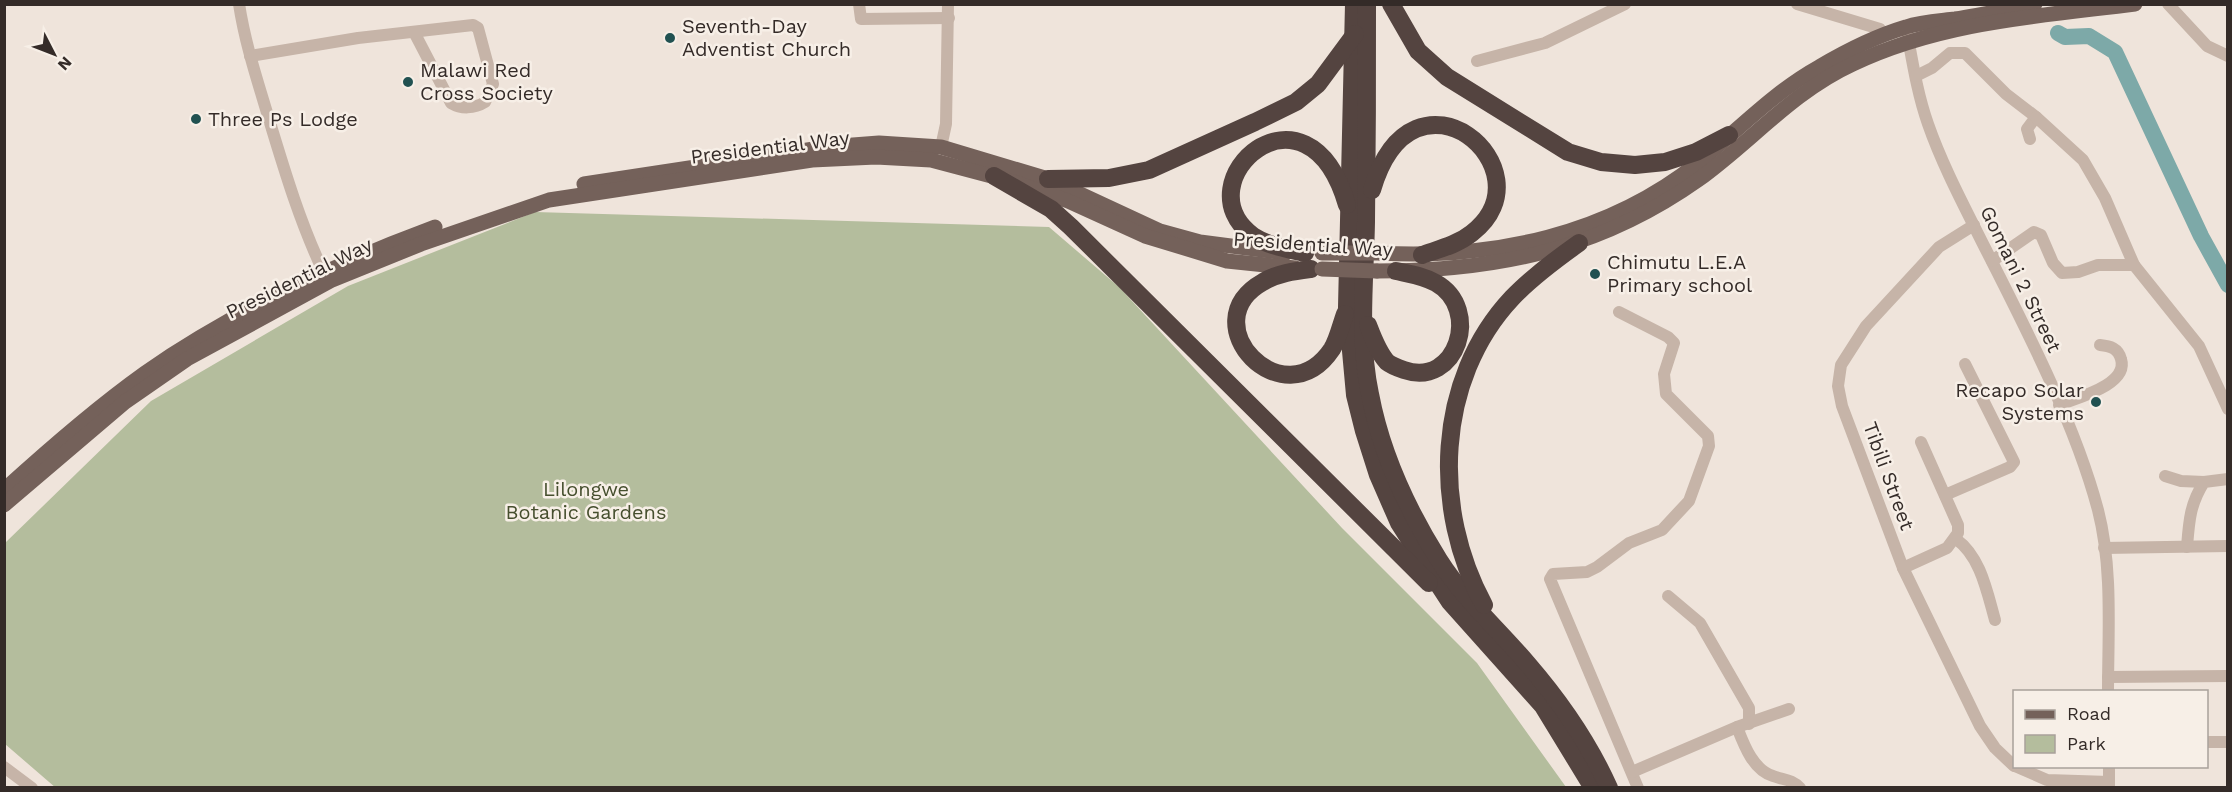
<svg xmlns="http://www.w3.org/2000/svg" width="2232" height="792" viewBox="0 0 2232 792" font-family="'Work Sans',sans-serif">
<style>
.green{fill:#b4bd9d}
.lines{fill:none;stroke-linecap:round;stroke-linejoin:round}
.river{stroke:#7da9a8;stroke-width:16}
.minor{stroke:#c6b4a8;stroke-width:12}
.major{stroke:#74615a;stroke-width:15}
.highway{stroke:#544440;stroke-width:18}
.major-bridge{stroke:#74615a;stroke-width:15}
.poi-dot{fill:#215151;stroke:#f7efe7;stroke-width:2}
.labels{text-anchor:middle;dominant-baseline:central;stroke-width:5;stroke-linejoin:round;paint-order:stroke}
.poi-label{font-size:20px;fill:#342b28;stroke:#f7efe7;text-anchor:start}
.street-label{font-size:20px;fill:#342b28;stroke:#f7efe7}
.park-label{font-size:20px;fill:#464f2e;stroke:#f7efe7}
</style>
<rect width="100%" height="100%" fill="#efe4db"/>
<polygon class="green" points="535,212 1049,227 1119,287 1342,528 1477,663 1566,787 56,788 5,744 5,543 151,401 348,286"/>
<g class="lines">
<polyline class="river" points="2058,33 2065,37 2089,36 2115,52 2201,236 2228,285"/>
<g class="minor">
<path d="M239,4c6,39 18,75 29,112 16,53 32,107 56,157"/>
<polyline points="859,4 861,19 949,18"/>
<polyline points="1797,4 1880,29"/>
<polyline points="2168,4 2207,46 2228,56"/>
<path d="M1906,27c6,32 11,66 22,97 14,40 34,78 53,116 42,83 93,180 117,270 15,58 10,123 10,182"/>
<path d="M250,56l108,-18 115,-13 5,3 15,56 -8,18c-11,7 -24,7 -34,1l-37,-71"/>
<polyline points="1477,61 1545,43 1625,4"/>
<polyline points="1916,76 1932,68 1950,53 1965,53 2006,94 2036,117 2027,129 2030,139"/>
<polyline points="2036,117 2083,160 2105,198 2134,265"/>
<polyline points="941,147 946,124 948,4"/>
<polyline points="1974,225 1939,247 1866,326 1841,365 1838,386 1842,406 1903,568 1980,726 1995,748 2014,766"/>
<polyline points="1992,261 2034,232 2041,235 2053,263 2062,273 2078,272 2098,265 2134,265 2199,346 2228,409"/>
<polyline points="1619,312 1668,337 1674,343 1664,374 1666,394 1708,436 1709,446 1689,501 1662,530 1629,543 1597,567 1587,572 1553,574 1550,579 1638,788"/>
<path d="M2059,405c17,-7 70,-20 62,-46 -3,-11 -11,-13 -21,-14"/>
<polyline points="2165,476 2181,481 2204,482"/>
<polyline points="1945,495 2010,467 2014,462 1965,364"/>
<path d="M1956,539c25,18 31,53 39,81"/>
<path d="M2187,547c2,-26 3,-43 17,-65l24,-3"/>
<polyline points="2104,548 2228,546"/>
<polyline points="1903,568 1947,548 1958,533 1958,525 1921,442"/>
<polyline points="1668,596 1700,623 1749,708 1749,724"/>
<polyline points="2108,677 2228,676"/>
<path d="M1737,727c7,18 16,43 36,49 10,4 19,3 27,12"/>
<polyline points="2206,742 2228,742"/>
<polyline points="2015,766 2047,780 2109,782"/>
<polyline points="2109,766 2109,788"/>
<polyline points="4,767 32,788"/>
<polyline points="1632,772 1737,727 1789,709"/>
</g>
<g class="major">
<polyline points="584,184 827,147 879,143 941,147 1048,179 1160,231 1200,242 1286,253"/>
<path d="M1380,253c113,6 228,-18 319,-91 40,-33 75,-70 120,-95 27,-16 57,-31 87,-40 15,-5 33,-6 49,-8 27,-4 53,-10 80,-15"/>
<path d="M1377,271c119,0 222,-21 321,-91 53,-38 94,-88 155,-116 88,-42 187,-48 282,-60"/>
<path d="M4,490c45,-41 92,-82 141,-117 86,-60 192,-110 290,-146"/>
<polyline points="4,505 125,402 187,359 332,280 421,244 549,200 812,160 876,157 931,160 1014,182 1068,201 1145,236 1227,261 1295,268"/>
</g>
<g class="highway">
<polyline points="1354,4 1347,307 1355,395 1364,431 1378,475 1399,523 1429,570 1450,602 1543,706 1593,788"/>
<path d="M1367,4c0,73 0,145 -1,218 -1,57 -8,115 4,172 11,59 37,115 69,166 24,38 59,69 88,103 32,37 62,80 82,125"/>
<polyline points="1391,4 1418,51 1447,77 1568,152 1601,162 1635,165 1665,162 1696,152 1729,135"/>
<polyline points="994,176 1051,209 1071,227 1429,583"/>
<polyline points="1048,179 1109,178 1149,170 1255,122 1296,102 1318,84 1355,34"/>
<path d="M1372,190c41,-140 181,-20 100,43 -15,12 -33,16 -50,22"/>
<path d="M1305,253c-16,-4 -37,-7 -52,-17 -73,-54 54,-168 94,-31"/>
<path d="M1311,269c-16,2 -33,4 -48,13 -73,41 21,139 69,67 6,-10 9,-24 13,-35"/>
<path d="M1368,325c5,13 10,27 19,37 5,4 11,6 17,8 53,18 78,-61 32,-87 -12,-7 -26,-9 -40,-12"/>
<path d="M1484,605c-52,-95 -49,-225 28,-307 20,-21 43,-38 67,-55"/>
</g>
<g class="major-bridge">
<polyline points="1322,253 1380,253"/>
<polyline points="1322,269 1377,271"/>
</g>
</g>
<g class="poi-dot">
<circle cx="670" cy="38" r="6"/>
<circle cx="408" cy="82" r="6"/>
<circle cx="196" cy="119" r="6"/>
<circle cx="1595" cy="274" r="6"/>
<circle cx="2096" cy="402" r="6"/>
</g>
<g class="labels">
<g class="poi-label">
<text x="682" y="26">Seventh-Day<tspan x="682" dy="23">Adventist Church</tspan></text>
<text x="420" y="70">Malawi Red<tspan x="420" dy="23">Cross Society</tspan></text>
<text x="208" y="119">Three Ps Lodge</text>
<text x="1607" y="262">Chimutu L.E.A<tspan x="1607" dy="23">Primary school</tspan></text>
<text x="2084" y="390" text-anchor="end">Recapo Solar<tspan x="2084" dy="23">Systems</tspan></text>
</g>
<g class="street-label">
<text transform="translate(770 147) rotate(-7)">Presidential Way</text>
<text transform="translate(1313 244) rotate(4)">Presidential Way</text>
<text transform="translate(299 278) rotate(-26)">Presidential Way</text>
<text transform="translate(2021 279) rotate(64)">Gomani 2 Street</text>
<text transform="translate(1889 476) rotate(70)">Tibili Street</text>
</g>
<g class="park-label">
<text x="586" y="489">Lilongwe<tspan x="586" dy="23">Botanic Gardens</tspan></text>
</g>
</g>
<rect width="2232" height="792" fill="none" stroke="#342b28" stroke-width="12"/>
<rect x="2013" y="690" width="195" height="78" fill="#f7efe7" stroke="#a9a19b" stroke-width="1.5"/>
<rect x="2025" y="710" width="30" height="9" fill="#74615a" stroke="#a9a19b" stroke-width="1.5"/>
<text x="2067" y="720" font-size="18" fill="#342b28">Road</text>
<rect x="2025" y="735" width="30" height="18" fill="#b4bd9d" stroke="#a9a19b" stroke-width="1.5"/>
<text x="2067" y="750" font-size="18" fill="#342b28">Park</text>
<g transform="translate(54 54) rotate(132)" stroke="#f7efe7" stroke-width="4.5" paint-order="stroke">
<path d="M0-4.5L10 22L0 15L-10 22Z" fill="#342b28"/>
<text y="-9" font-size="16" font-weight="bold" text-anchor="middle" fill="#342b28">N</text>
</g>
</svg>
